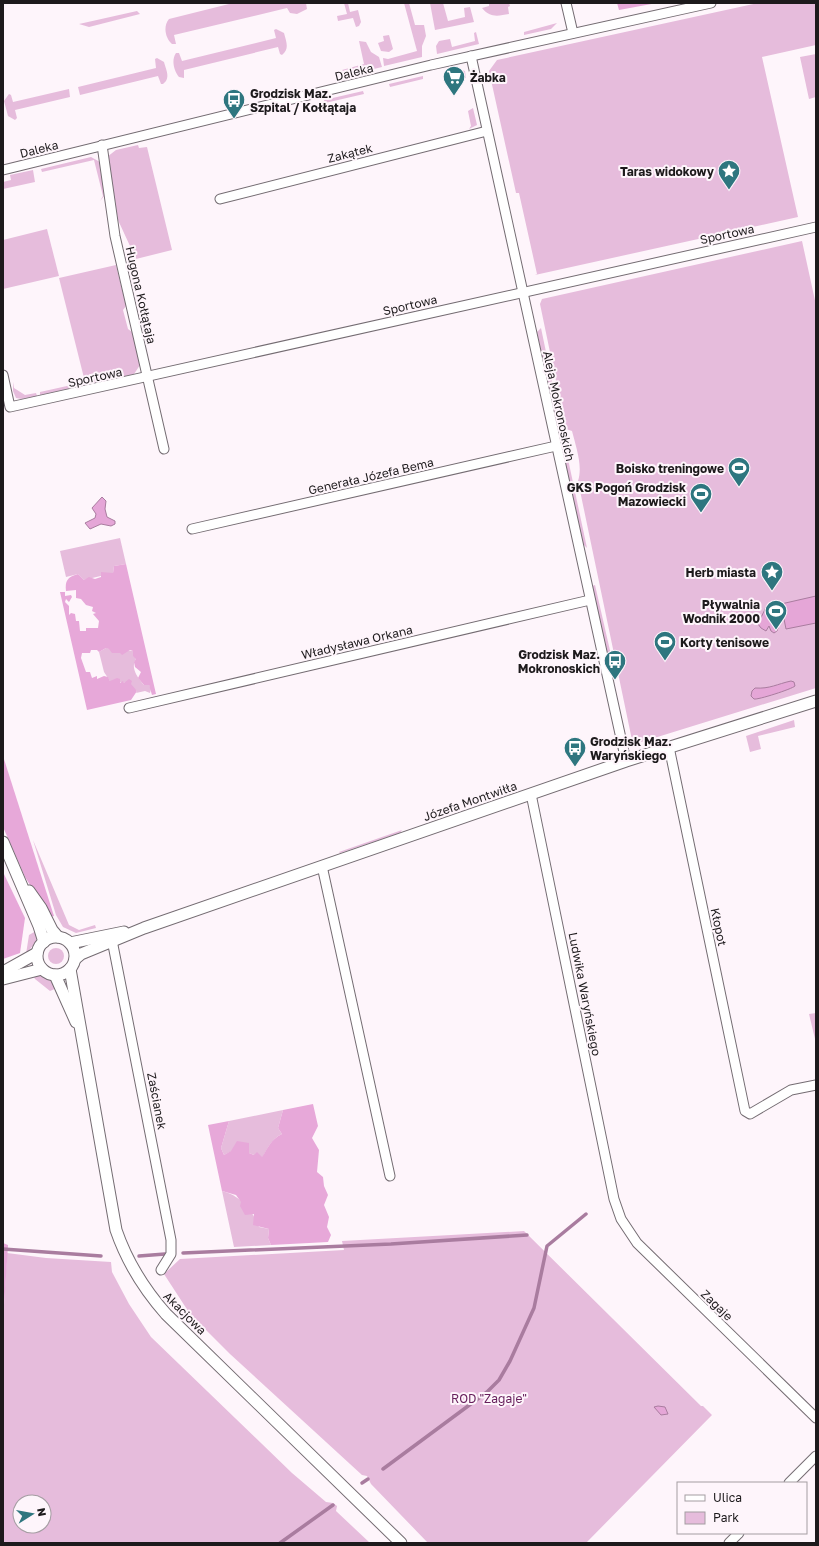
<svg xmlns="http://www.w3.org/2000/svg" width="819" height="1546" viewBox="0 0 819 1546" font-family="'Golos Text',sans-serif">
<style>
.green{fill:#e6bcdc;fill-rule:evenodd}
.forest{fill:#e7a8d9}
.water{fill:#e5a6d7;stroke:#a97c9f}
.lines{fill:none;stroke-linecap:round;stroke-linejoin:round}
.stream{stroke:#a97c9f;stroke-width:3.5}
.minor-casing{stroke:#746c72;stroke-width:11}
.tertiary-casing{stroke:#746c72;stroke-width:13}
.minor{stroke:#fff;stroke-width:9}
.tertiary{stroke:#fff;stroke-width:11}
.labels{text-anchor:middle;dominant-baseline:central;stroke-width:4;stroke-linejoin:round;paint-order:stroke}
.street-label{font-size:12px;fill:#1d1a1c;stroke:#fef5fb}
.poi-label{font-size:12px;font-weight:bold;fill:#1d1a1c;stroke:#fef5fb;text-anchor:end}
.park-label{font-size:12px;fill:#671f5c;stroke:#fef5fb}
</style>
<rect width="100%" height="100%" fill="#fef5fb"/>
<g class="green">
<path d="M233,3h73l1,6 -10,5 -7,-1 -3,-5 -113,27 2,9h-4c-7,-6 -9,-18 -3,-25z"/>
<polygon points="344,3 348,3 350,12 358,10 361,22 359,26 356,27 353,18 338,21 337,16 347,14"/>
<polygon points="404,3 409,3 415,25 424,25 426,36 422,46 422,57 384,66 383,58 388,59 417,51"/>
<polygon points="430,3 443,3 448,21 465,17 464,8 470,7 474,22 435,30"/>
<path d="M489,3h20l1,3 -2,1 1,7c-11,2 -19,4 -27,-6l7,-2z"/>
<polygon points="758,3 816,3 816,45 762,57 798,217 535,275 537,274 519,193 516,193 489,71 497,60"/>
<polygon points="137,11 140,14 89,27 79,24"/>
<polygon points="557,23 551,29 524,35 524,32"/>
<path d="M276,29l8,4c2,8 6,16 -2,22l-2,-1 -2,-7 -94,23v8l-5,-1c-5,-6 -8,-17 -3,-24h3l3,8 94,-23 -2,-8z"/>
<polygon points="476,32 479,44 437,54 436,46 439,41 450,39 452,47 475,41 474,33"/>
<polygon points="389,35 393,49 389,52 381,51 378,43 384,41 383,36"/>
<polygon points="359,41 366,42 371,52 379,57 382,67 349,75 342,70 364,64"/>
<polygon points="816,54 816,97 809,99 800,57"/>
<path d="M157,58l7,4c2,8 7,16 -1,22h-2l-3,-8 -78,19 -2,-8 78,-19 -1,-9z"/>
<polygon points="462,70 465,71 466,78 460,79 458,76 447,78 445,74"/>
<polygon points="423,76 423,79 390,87 389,84"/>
<polygon points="69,89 70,97 15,110 17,118 15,120 8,116 4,101 9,94 11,95 13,102"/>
<polygon points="363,91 364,94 325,103 324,100"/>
<polygon points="473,108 477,125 469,129 471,126 468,111"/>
<polygon points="138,145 139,148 147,147 172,250 136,259 118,220 109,160 107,157 116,150"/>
<polygon points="91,157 100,162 105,195 100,201 103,196 94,160 42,172 41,169"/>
<polygon points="33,170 35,182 3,189 3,182 11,180 10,175"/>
<polygon points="47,229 59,276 3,289 3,240"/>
<path d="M802,241l14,64v383l-178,55 -6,-3 -54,-259c5,-15 -2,-34 -6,-50l-6,-2 -26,-125 2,-5z"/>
<polygon points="116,265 126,306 123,310 128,329 132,332 140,365 134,374 40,395 40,392 85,382 59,278"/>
<polygon points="541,328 561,424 556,425 537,332"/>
<polygon points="13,382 14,388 25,395 36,393 37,396 22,399 16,398 13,391"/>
<polygon points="562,431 587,548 583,544 558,432"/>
<polygon points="120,538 126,564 114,566 113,573 84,580 78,574 66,577 60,551"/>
<polygon points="595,585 614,668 611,668 592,586"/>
<path d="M106,648l27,3 3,8c-6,9 2,19 8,26h5l2,4 -1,4 -5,-2 -9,2 1,-2 -11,-8 -16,-2 -6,-9 -5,-20z"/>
<polygon points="794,720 795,727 758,736 761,749 750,752 746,736"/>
<polygon points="402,830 400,833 340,853 339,852"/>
<polygon points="33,840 69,925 79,930 95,925 96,928 76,933 63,927 56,915"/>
<polygon points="36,931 36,942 26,954 29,935"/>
<circle cx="56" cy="956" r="8"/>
<path d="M33,975c11,0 18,5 24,13l-7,3 -15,-12z"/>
<polygon points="816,1013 816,1043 809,1014"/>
<path d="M283,1110l-5,18 4,6c-11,5 -14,14 -20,24l-13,-5 -1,-10 -24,12 -3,-7 8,-27z"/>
<path d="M222,1191c18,4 31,20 37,36l10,2 -1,9 3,7 -37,2z"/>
<polygon points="524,1231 701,1406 703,1406 712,1415 586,1543 428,1543 371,1484 367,1476 362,1475 230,1354 190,1314 164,1274 180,1259 344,1250 342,1241"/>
<path d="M7,1253l39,5 65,4 1,10 17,32 22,33 141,136 34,29 7,1 4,3 -1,5 34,32h-367v-220zM20,1502h24v24h-24z"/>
</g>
<g class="forest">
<polygon points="617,3 657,3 619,10"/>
<path d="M126,564l30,130 -4,1 -3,-10h-5l-6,-7 3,-6 -6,-5 -1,-5 2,-3 -3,-3v-5l-3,-1 -8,5 -2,-2h-8l-3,-4 -3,-1 -7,4 -2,-2h-6l-1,3h-8l-1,5 5,14h4l2,6 5,-2v3l7,-3 4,1 2,4 7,-3 3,1v4l3,-2 1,2 5,-4 3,2 -1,3 6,7 -6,9 -44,10 -27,-118h5v4l6,-1 1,2 -3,5 -3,-3 -1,3 4,4v9l2,-2 4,1 1,7h3l1,10h6v-3h12l1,-7 -6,-7 3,-1 -4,-2 1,-4 -7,-2 -5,-6 -5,-1v-8l-10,1c-1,-10 1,-14 12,-17l6,6 5,-3 6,2 6,-2v-5l12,1 1,-7z"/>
<polygon points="3,756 54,916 50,917 25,877 3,827"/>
<polygon points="3,872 25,918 20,953 3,959"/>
<path d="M313,1104l5,22 -6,12 7,12 -2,22 6,5 1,9 4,9 -4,10 5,12 -2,10 4,8 -3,7 -57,3 -3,-7 1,-9 -16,-4 1,-11 -9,1 -5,-9 1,-4 -5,-7 -14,-4 -14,-66 21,-4 -8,27 3,7 7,-4 6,-10 12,2v10l5,2 3,-3 5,5c6,-9 9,-18 20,-23l-4,-6 5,-18z"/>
<polygon points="3,1243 8,1245 3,1323"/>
</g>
<g class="water">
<polygon points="102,497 106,501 105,509 107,517 115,521 115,524 111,526 101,524 90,529 85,523 95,518 96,514 92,508"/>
<polygon points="816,596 816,623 786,629 781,604"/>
<polygon points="770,603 774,605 776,625 778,628 777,631 774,633 771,631 769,626 766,631 761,628 758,624 767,605"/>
<path d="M791,681l3,1 1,4c-3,3 -37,14 -41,13l-3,-3 1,-5 3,-3c15,1 22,-4 36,-7z"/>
<polygon points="658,1406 665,1407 668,1414 661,1415 654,1407"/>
</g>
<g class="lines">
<g class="stream">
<polyline points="3,1249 101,1256"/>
<polyline points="183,1253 391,1244 527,1235"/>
<polyline points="139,1256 165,1254"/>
<polyline points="383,1469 487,1392 499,1380 510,1361 534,1308 547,1246 586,1214"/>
<polyline points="362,1483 368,1479"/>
<polyline points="280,1543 333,1505"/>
</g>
<g class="minor-casing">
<g id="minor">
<polyline points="566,3 573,33"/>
<polyline points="471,56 626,761"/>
<polyline points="102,145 115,236 164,449"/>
<polyline points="3,170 431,65 711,3"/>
<polyline points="220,199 487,131"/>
<polyline points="3,375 10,407 816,227"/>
<polyline points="192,529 556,446"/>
<polyline points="129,708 590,600"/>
<polyline points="669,747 745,1111 750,1114 791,1090 816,1085"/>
<polyline points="531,794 614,1199 621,1219 637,1243 816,1418"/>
<polyline points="322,866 390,1176"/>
<polyline points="111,935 171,1240 171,1254 161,1270"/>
<polyline points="789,1483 816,1456"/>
<polyline points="729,1543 739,1533"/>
</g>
</g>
<g class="tertiary-casing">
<g id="tertiary">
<polyline points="3,842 39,926 44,942"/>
<polyline points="29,891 41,908 52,930 58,937"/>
<circle cx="56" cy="956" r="19"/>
<polyline points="70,943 124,932"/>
<polyline points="75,959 81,954 144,928 626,761 816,701"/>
<path d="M70,969l46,261c11,32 27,58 50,84l235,229"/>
<polyline points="3,972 37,953"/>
<polyline points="55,975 76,1022"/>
<polyline points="3,979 42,969"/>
</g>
</g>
<use href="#minor" class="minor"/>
<use href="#tertiary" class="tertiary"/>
</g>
<defs>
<g id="supermarket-pin" transform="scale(1.15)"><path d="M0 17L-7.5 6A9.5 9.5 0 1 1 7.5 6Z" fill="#2e767f" stroke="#fef5fb"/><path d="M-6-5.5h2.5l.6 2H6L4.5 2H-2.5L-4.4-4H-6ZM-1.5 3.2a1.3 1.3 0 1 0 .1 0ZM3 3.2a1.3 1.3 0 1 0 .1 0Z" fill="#fff"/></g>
<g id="bus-pin" transform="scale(1.15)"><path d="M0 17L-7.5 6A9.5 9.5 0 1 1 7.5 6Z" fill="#2e767f" stroke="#fef5fb"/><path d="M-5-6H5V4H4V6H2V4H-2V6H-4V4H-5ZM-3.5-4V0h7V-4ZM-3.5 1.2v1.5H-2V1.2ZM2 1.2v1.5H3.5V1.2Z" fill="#fff"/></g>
<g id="sight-pin" transform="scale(1.15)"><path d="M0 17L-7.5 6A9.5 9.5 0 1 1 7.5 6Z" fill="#2e767f" stroke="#fef5fb"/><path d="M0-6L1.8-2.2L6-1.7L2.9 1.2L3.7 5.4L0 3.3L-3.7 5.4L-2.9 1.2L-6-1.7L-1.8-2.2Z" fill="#fff"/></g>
<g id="stadium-pin" transform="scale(1.15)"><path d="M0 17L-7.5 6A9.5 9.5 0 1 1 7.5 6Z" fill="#2e767f" stroke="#fef5fb"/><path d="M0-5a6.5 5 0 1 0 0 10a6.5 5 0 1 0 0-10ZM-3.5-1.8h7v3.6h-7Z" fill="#fff"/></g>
</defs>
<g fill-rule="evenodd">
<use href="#supermarket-pin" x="454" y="77"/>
<use href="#bus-pin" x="234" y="100"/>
<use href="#sight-pin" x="729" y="171"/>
<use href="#stadium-pin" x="739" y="468"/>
<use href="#stadium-pin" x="701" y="494"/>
<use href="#sight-pin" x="772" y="572"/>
<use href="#stadium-pin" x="776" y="611"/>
<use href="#stadium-pin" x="665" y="642"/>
<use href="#bus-pin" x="615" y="661"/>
<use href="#bus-pin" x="575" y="748"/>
</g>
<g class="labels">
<g class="street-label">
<text transform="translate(354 72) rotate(-14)">Daleka</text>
<text transform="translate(39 149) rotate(-14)">Daleka</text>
<text transform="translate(350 153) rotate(-14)">Zakątek</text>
<text transform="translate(727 234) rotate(-12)">Sportowa</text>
<text transform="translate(141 295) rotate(77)">Hugona Kołłątaja</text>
<text transform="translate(410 305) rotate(-13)">Sportowa</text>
<text transform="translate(95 377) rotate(-12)">Sportowa</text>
<text transform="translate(559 406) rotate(78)">Aleja Mokronoskich</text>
<text transform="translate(371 476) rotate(-13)">Generała Józefa Bema</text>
<text transform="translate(357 642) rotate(-13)">Władysława Orkana</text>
<text transform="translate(470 801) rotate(-19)">Józefa Montwiłła</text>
<text transform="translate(719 927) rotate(78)">Kłopot</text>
<text transform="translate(585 994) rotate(79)">Ludwika Waryńskiego</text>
<text transform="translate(157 1101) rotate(79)">Zaścianek</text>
<text transform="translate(717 1305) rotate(44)">Zagaje</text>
<text transform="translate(185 1313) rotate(45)">Akacjowa</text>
</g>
<g class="poi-label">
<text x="470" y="77" text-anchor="start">Żabka</text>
<text x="250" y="93" text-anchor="start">Grodzisk Maz.<tspan x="250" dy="14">Szpital / Kołłątaja</tspan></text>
<text x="714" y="171">Taras widokowy</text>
<text x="724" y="468">Boisko treningowe</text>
<text x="686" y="487">GKS Pogoń Grodzisk<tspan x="686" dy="14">Mazowiecki</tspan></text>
<text x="756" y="572">Herb miasta</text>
<text x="760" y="604">Pływalnia<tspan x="760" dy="14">Wodnik 2000</tspan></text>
<text x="680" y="642" text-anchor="start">Korty tenisowe</text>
<text x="600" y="654">Grodzisk Maz.<tspan x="600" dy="14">Mokronoskich</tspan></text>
<text x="590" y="741" text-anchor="start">Grodzisk Maz.<tspan x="590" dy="14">Waryńskiego</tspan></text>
</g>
<g class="park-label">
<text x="489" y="1398">ROD "Zagaje"</text>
</g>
</g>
<rect width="819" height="1546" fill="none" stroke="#1d1a1c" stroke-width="8"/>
<rect x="677" y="1482" width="130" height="52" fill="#fef5fb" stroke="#a49da2"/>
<rect x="685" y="1495" width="20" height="6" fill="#ffffff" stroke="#a49da2"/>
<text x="713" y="1502" font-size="12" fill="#1d1a1c">Ulica</text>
<rect x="685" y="1512" width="20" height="12" fill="#e6bcdc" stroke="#a49da2"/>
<text x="713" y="1522" font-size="12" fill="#1d1a1c">Park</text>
<g transform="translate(32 1514) rotate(79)"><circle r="19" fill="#fef5fb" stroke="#a49da2"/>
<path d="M0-3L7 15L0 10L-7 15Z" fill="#2e767f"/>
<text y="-6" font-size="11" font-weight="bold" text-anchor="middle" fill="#1d1a1c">N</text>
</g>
</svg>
